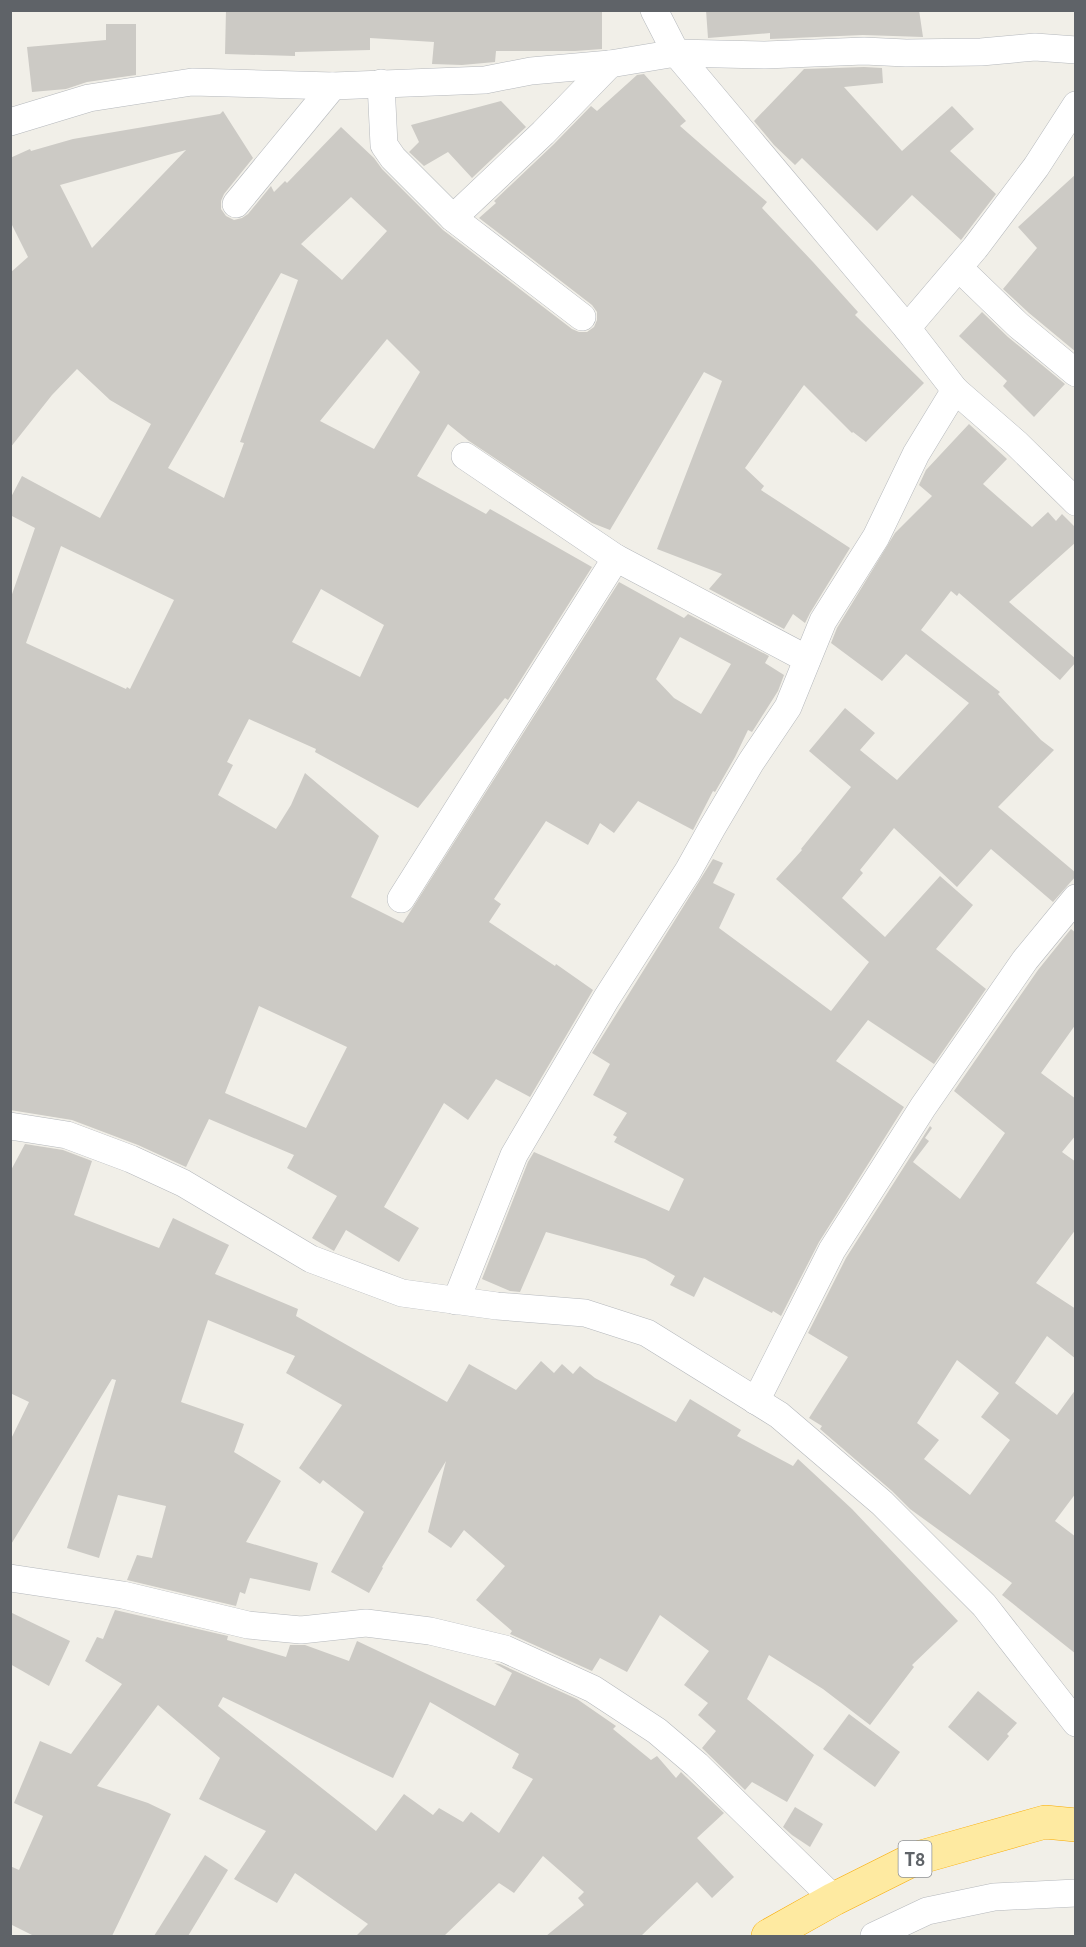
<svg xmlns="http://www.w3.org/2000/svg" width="1086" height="1947" viewBox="0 0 1086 1947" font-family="'Alegreya Sans',sans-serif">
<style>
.building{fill:#cccac5;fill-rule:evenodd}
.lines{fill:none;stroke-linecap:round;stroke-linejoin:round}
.minor-casing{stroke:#b5b8bc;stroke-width:28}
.trunk-casing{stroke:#f9ab00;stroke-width:34}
.minor{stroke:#fff;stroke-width:27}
.trunk{stroke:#feeaa1;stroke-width:33}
.labels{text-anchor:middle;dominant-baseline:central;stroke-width:6;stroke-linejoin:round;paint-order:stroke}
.shield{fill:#fff;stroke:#8f9295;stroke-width:1.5}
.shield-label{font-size:21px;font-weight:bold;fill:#5f6368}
</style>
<rect width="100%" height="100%" fill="#f1efe8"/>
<g class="building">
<polygon points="226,10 602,10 602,49 575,51 496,51 495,62 462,65 432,64 434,42 370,38 370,50 295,52 295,56 225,54"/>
<polygon points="706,10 919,10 923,37 863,35 770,39 770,33 708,38"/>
<polygon points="106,24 136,24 136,75 87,82 66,89 32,92 27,47 106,40"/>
<polygon points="864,67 882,68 883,83 844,87 902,151 952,106 974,129 950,151 996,194 961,240 912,195 877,231 802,158 795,165 774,145 754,121 804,69"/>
<path d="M644,74l42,47 -6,5 87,76 -5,6 51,54 45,50 -3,3 69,68 -58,59 -13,-10 -1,1 -48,-48 -59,83 19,18 -3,4 89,58 -40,65 -5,10 -12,-9 -9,15 -75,-40 13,-15 -65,-25 65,-168 -18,-9 -94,158 -18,-7 -123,-82 -21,-17 -31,52 69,38 4,-5 102,58 -84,133 -3,-2 -87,110 -103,-56 1,-3 -67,-30 -22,43 6,3 -15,30 58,34 15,-24 14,-32 74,63 -28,61 52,26 216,-341 65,36 4,-4 81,42 -4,7 19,12 -6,16 -19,30 -7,11 -4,-2 -13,27 -20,35 -2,-1 -20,39 -55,-29 -24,32 -14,-10 -12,22 -42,-24 -52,78 7,5 -12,18 66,44 1,-2 37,26 -63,107 -34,-18 -28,41 -24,-17 -60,104 35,21 -20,34 -53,-32 -12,21 -22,-13 25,-42 -50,-28 7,-13 -85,-36 -23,48 -48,-22 -66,-25 -62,-10v-510l25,-72 -25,-13v-16l12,-23 78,42 51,-94 -41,-24 -33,-31 -25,26 -42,53v-175l18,-16 -18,-36v-63l20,-9 1,2 42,-12 147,-25 3,-3 30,47 -29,36 -3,7v8l5,7 8,4 8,-2 6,-4 23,-28 3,6 11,-11 2,2 54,-56 33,31 8,11 61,61 129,99 7,3h8l7,-5 3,-7v-8l-5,-7 -113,-87 17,-15 -2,-2 60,-57 37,-38 6,5 40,-36zM186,150l-94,98 -32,-63zM351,197l36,34 -45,49 -41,-36zM281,273l17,7 -58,162 4,1 -20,55 -56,-30zM387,339l33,33 -46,77 -54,-28zM61,546l113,54 -44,89 -3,-2 -1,2 -100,-46zM321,589l63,36 -24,52 -68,-35zM680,637l51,27 -30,50 -27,-16 -18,-19zM259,1006l88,41 -41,81 -81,-35z"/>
<polygon points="501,101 526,127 472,178 448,152 424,166 409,152 419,142 411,125"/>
<polygon points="1076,174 1076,352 1029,313 1003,289 1037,248 1018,227"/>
<polygon points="982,312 1008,337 1065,384 1034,417 1003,386 1007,381 959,336"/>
<polygon points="969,424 1007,459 983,484 1032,527 1048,512 1056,521 1062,514 1076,528 1076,542 1009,602 1076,659 1076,662 1060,680 959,593 957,596 951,591 921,630 1000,692 998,694 1041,740 1054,750 998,807 1076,873 1076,876 1053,902 991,849 957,887 894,828 860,870 863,873 842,898 885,937 940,876 973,905 936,949 986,989 934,1064 868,1020 836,1061 904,1107 819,1242 781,1316 773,1311 772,1313 704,1277 694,1297 670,1285 675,1276 645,1259 546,1232 520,1292 510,1291 482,1279 528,1162 534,1152 669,1211 684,1179 614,1142 617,1137 613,1135 627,1113 593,1095 610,1064 592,1053 713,859 723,863 713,883 735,894 719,928 831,1011 869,962 776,879 802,850 801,849 851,787 809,751 845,708 875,733 860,750 897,780 969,703 906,654 882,681 831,643 837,628 895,533 932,496 919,485 926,470"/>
<path d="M1071,929l5,4v91l-35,49 35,26v36l-14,17 14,10v67l-40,54 40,26v50l-29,-23 -32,47 42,32 19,-26v104l-21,28 21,16v117l-74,-59 10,-12 -102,-74 -18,-18 -72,-62 2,-3 -13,-8 39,-61 -40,-24 38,-75 84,-132 2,2 -7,10 4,3 -16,21 47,37 45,-66 -51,-42 84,-121zM957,1360l42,33 -18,24 29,23 -40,55 -46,-36 15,-19 -22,-17z"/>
<polygon points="25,1144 63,1150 92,1161 74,1215 159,1248 173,1218 229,1245 215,1274 298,1309 296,1316 447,1402 469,1364 516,1390 541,1361 554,1373 562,1364 573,1374 580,1366 595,1378 676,1422 690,1399 741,1430 737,1436 793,1466 798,1459 852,1509 958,1621 912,1665 914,1667 870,1725 823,1689 769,1655 747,1699 814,1755 787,1802 752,1782 745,1790 702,1748 716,1731 698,1715 708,1703 684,1685 709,1651 660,1615 627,1672 600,1658 592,1671 510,1634 512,1631 476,1600 505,1566 464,1530 451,1548 428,1532 446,1461 382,1567 383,1568 369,1593 331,1572 364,1512 323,1480 320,1484 299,1468 342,1405 286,1373 295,1356 208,1320 181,1402 244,1424 234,1452 281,1481 246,1542 318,1563 310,1591 250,1578 245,1594 240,1592 236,1606 127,1580 137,1555 152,1558 166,1506 118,1495 99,1558 67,1548 116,1380 112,1379 10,1546 10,1441 29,1402 10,1393 10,1172"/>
<path d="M115,1610l113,26 -1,4 59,17 4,-12h15l44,16 8,-20 138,65 17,-33 -18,-10 6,1 77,35 39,27 -3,3 38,31 6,-4 19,22 5,-6 5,5 38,36 -27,25 37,39 -22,21 -15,-16 -56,54h-95l38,-31 -6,-7 6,-6 -41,-36 -29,37 -15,-10 -55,53h-88l12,-12 -73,-51 -18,30 -43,-24 32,-48 -67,-32 21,-41 -62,-53 -61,81 51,17 23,11 -59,122h-78l-24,-12v-58l9,4 24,-54 -29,-13 26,-62 31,13 51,-70 -37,-23 12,-24 6,2zM223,1697l170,81 37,-76 89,52 -7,14 21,11 -34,54 -28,-21 -8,10 -24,-14 -6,7 -29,-21 -28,37 -158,-125z"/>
<polygon points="10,1612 70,1641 49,1686 10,1664"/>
<polygon points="978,1691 1017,1723 1007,1734 1009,1736 988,1761 948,1727"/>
<polygon points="849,1714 900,1752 875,1787 823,1749"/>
<polygon points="795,1807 823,1824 810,1847 792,1835 783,1827"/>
<polygon points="205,1855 228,1870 188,1936 154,1936"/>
</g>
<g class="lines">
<g class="minor-casing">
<g id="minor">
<polyline points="654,10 676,53 907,328 955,390 1016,443 1076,502"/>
<polyline points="381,83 384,145 393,158 453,218 582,317"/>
<polyline points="10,122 89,98 192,82 333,86 485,80 531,71 610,64 676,53 765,55 864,51 906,53 981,52 1035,47 1076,50"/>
<polyline points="236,204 333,86"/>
<polyline points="453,218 543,133 610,64"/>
<polyline points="959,268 1018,325 1076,373"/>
<polyline points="907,328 975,248 1036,167 1076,105"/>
<polyline points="465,456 616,558 807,659"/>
<polyline points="401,899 616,558"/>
<polyline points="10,1126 67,1135 131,1159 183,1183 311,1259 402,1293 497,1306 585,1313 647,1333 779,1415 882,1503 984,1605 1076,1723"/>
<polyline points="456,1301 514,1155 606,999 688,871 712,828 751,762 788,707 823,621 876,537 916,454 955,390"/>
<polyline points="756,1401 832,1250 923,1107 1025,960 1076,898"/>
<polyline points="10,1578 123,1595 248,1625 301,1630 366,1623 430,1631 505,1649 593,1689 657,1731 697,1765 834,1899"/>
<polyline points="874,1936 927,1911 994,1897 1076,1893"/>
</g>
</g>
<g class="trunk-casing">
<polyline id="trunk" points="768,1936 834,1899 914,1859 1045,1822 1076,1825"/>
</g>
<use href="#minor" class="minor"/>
<use href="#trunk" class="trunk"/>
</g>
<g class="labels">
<rect class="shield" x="898.5" y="1841" width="33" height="36" rx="4.5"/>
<g class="shield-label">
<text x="915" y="1859">T8</text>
</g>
</g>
<rect width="1086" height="1947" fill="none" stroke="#5f6368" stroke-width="24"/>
</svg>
